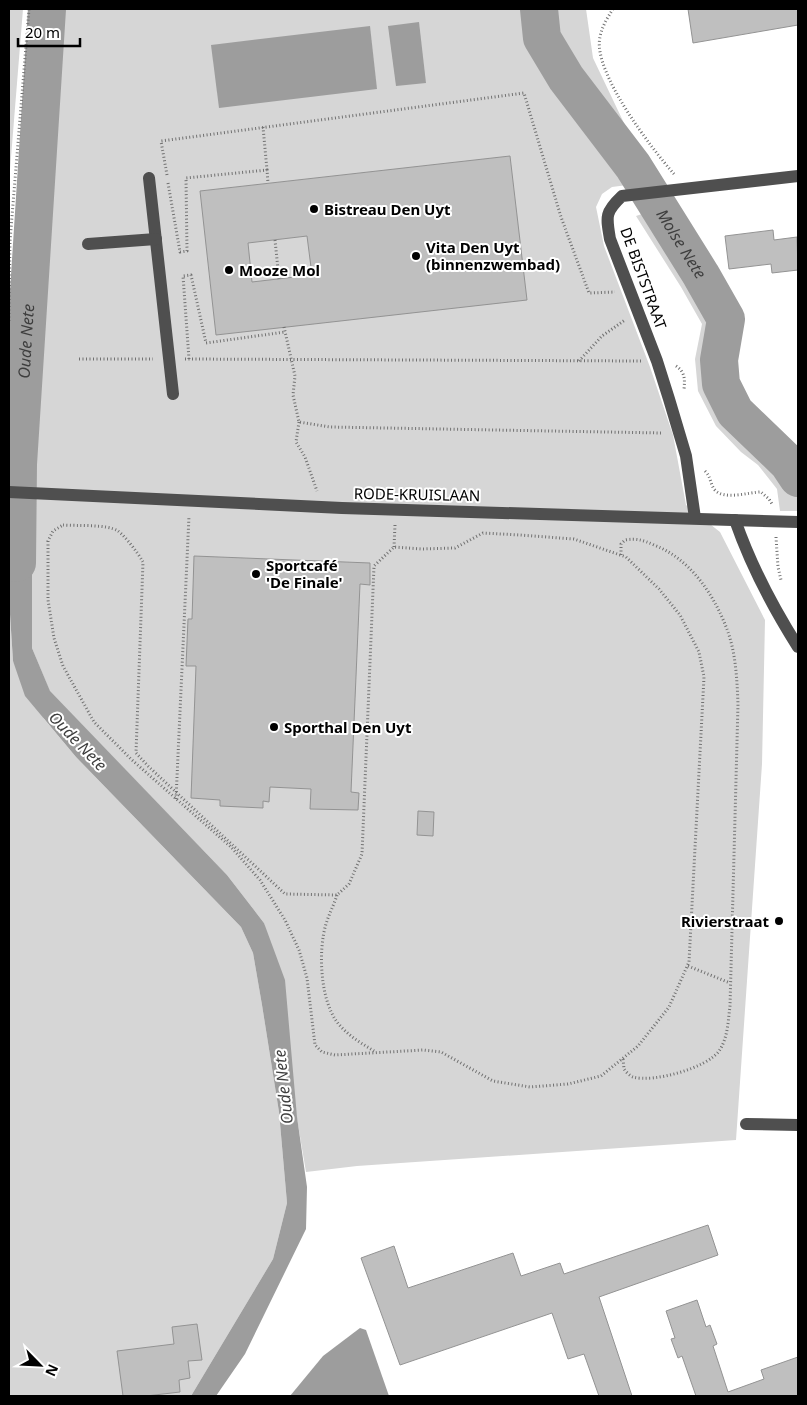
<svg xmlns="http://www.w3.org/2000/svg" width="807" height="1405" viewBox="0 0 807 1405" font-family="'Noto Sans',sans-serif">
<style>
.green{fill:#d6d6d6}
.water{fill:#9d9d9d}
.lines{fill:none;stroke-linecap:round;stroke-linejoin:round}
.river{stroke:#9d9d9d;stroke-width:38}
.building{fill:#bfbfbf;stroke:#939393;fill-rule:evenodd}
.path{stroke:#717171;stroke-width:3;stroke-dasharray:1 2.5;stroke-linecap:butt}
.minor{stroke:#4f4f4f;stroke-width:12}
.poi-dot{fill:#000;stroke:#fff;stroke-width:2}
.labels{text-anchor:middle;dominant-baseline:central;stroke-width:4;stroke-linejoin:round;paint-order:stroke}
.poi-label{font-size:15px;font-weight:bold;fill:#000;stroke:#fff;text-anchor:start}
.street-label{font-size:15px;fill:#000;stroke:#fff}
.water-label{font-size:16px;font-style:italic;fill:#3e3e3e;stroke:#fff}
</style>
<rect width="100%" height="100%" fill="#fff"/>
<g class="green">
<polygon points="9,9 23,9 9,182"/>
<polygon points="61,9 586,9 593,58 633,142 635,184 612,187 602,194 596,207 604,246 650,367 673,435 686,505 720,532 765,620 762,764 736,1140 357,1166 306,1172 264,923 227,875 50,692 32,648 32,511"/>
<polygon points="660,208 701,275 726,319 719,360 721,384 735,412 788,463 798,478 798,511 780,511 777,489 758,465 741,452 716,426 698,391 695,359 702,324 681,287 636,216"/>
<polygon points="9,599 13,661 44,719 76,757 241,927 253,953 262,1005 279,1112 287,1203 273,1259 191,1396 9,1396"/>
</g>
<g class="water">
<polygon points="419,22 426,83 396,86 388,26"/>
<polygon points="370,26 377,89 219,108 211,45"/>
<polygon points="32,511 32,648 50,691 227,875 264,923 285,980 297,1117 307,1187 306,1229 245,1354 216,1396 191,1396 273,1259 287,1203 279,1112 262,1005 253,953 241,927 76,757 25,696 13,661 9,599 9,513"/>
<polygon points="360,1328 366,1330 389,1396 290,1396 323,1356"/>
</g>
<g class="lines">
<g class="river">
<path id="s1" d="M539,9l3,29 24,40 67,88 68,109 25,44 -7,41 2,24 14,28 53,51 10,15"/>
<path id="s2" d="M17,563l1,-99 29,-455"/>
</g>
</g>
<g class="building">
<polygon points="688,9 798,9 798,25 693,43"/>
<path d="M510,156l17,144 -311,35 -16,-144zM307,236l5,39 -60,7 -4,-39z"/>
<polygon points="773,230 774,240 797,237 798,270 772,273 771,264 729,269 725,236"/>
<polygon points="194,556 370,563 370,585 360,584 351,792 359,793 358,810 310,809 311,789 270,787 269,802 263,801 263,808 220,806 220,800 191,798 196,666 186,666 188,619 192,619"/>
<polygon points="418,811 434,812 433,836 417,835"/>
<polygon points="708,1225 718,1255 599,1297 632,1396 599,1396 584,1354 568,1359 552,1313 400,1365 361,1258 394,1246 408,1288 513,1253 521,1276 560,1263 564,1274"/>
<polygon points="697,1300 706,1327 710,1325 717,1344 713,1346 728,1392 764,1379 761,1370 798,1357 798,1396 696,1396 682,1356 678,1358 671,1339 675,1338 666,1311"/>
<polygon points="197,1324 202,1360 188,1361 190,1378 179,1380 180,1392 146,1396 123,1396 117,1351 174,1344 172,1327"/>
</g>
<g class="lines">
<g class="path">
<path d="M613,9c-5,8 -11,17 -13,28 -8,34 52,112 74,137"/>
<polyline points="263,127 267,170"/>
<polyline points="167,175 161,141 524,93 561,217 589,293 615,292"/>
<polyline points="168,183 180,252 187,251 186,178 267,170 268,183"/>
<polyline points="275,240 279,279"/>
<polyline points="9,321 10,241 29,9"/>
<polyline points="284,327 295,376 293,395 299,422 330,427 661,433"/>
<polyline points="79,359 153,359"/>
<polyline points="185,359 641,361"/>
<polyline points="189,359 183,276 191,275 206,343 285,332"/>
<polyline points="579,361 602,336 625,320"/>
<path d="M676,366c9,6 9,13 8,23"/>
<polyline points="299,422 296,442 305,457 317,491"/>
<path d="M705,471c6,6 5,12 9,18 9,12 35,3 47,3l8,7 3,5"/>
<path d="M63,525c13,1 45,-1 55,6 8,6 20,22 25,31l-7,191 12,13 137,128 52,1 12,-11 13,-30 12,-288 20,-19 28,2 33,-1 28,-15 37,2 54,4 52,18 33,32 21,26 19,37 5,25 -15,285 -20,45 -31,39 -37,30 -33,8 -38,3 -37,-6 -52,-29 -18,-2 -88,5 -13,-3 -7,-7 -8,-67 -8,-28 -14,-30 -25,-40 -29,-33 -99,-87 -38,-38 -31,-56 -9,-28 -6,-38v-59l5,-10z"/>
<polyline points="776,537 778,567 781,580"/>
<polyline points="394,547 395,525"/>
<path d="M621,555v-11l4,-4c11,-2 18,0 29,5 37,14 61,51 74,87 8,23 9,48 10,72l-8,302c-2,15 -2,32 -11,45 -12,17 -66,32 -86,26 -3,-1 -7,-5 -9,-8l-1,-10"/>
<polyline points="176,799 189,516"/>
<path d="M337,895c-3,10 -8,19 -11,29 -8,26 -6,75 11,98 10,13 25,22 39,30"/>
<polyline points="688,966 730,983"/>
</g>
<g class="minor">
<polyline points="149,178 173,394"/>
<polyline points="88,244 156,239"/>
<polyline points="9,492 342,508 798,522"/>
<path d="M695,518l-9,-62 -17,-57 -12,-38 -47,-122c-4,-23 -5,-27 12,-43l176,-20"/>
<path d="M735,520c16,46 37,86 63,127"/>
<polyline points="746,1124 798,1125"/>
</g>
</g>
<g class="poi-dot">
<circle cx="314" cy="209" r="5"/>
<circle cx="416" cy="256" r="5"/>
<circle cx="229" cy="270" r="5"/>
<circle cx="256" cy="574" r="5"/>
<circle cx="274" cy="727" r="5"/>
<circle cx="779" cy="921" r="5"/>
</g>
<g class="labels">
<g class="poi-label">
<text x="324" y="209">Bistreau Den Uyt</text>
<text x="426" y="247">Vita Den Uyt<tspan x="426" dy="17">(binnenzwembad)</tspan></text>
<text x="239" y="270">Mooze Mol</text>
<text x="266" y="565">Sportcafé<tspan x="266" dy="17">'De Finale'</tspan></text>
<text x="284" y="727">Sporthal Den Uyt</text>
<text x="769" y="921" text-anchor="end">Rivierstraat</text>
</g>
<g class="street-label">
<text transform="translate(644 278) rotate(70)">DE BISTSTRAAT</text>
<text transform="translate(417 494) rotate(1)">RODE-KRUISLAAN</text>
</g>
<g class="water-label">
<text stroke="none"><textPath href="#s1" startOffset="278">Molse Nete</textPath></text>
<text stroke="none"><textPath href="#s2" startOffset="222">Oude Nete</textPath></text>
<text transform="translate(78 741) rotate(46)">Oude Nete</text>
<text transform="translate(283 1087) rotate(-96)">Oude Nete</text>
</g>
</g>
<rect width="807" height="1405" fill="none" stroke="#000000" stroke-width="20"/>
<g transform="translate(40 1365) rotate(114)" stroke="#ffffff" stroke-width="4" paint-order="stroke">
<path d="M0-4L9 19L0 12L-9 19Z" fill="#000000"/>
<text y="-8" font-size="14" font-weight="bold" text-anchor="middle" fill="#000000">N</text>
</g>
<path d="M18 38v8h62v-8" fill="none" stroke="#000000" stroke-width="2.5"/>
<text x="25" y="38" font-size="15" fill="#000000" stroke="#ffffff" stroke-width="4" paint-order="stroke">20 m</text>
</svg>
